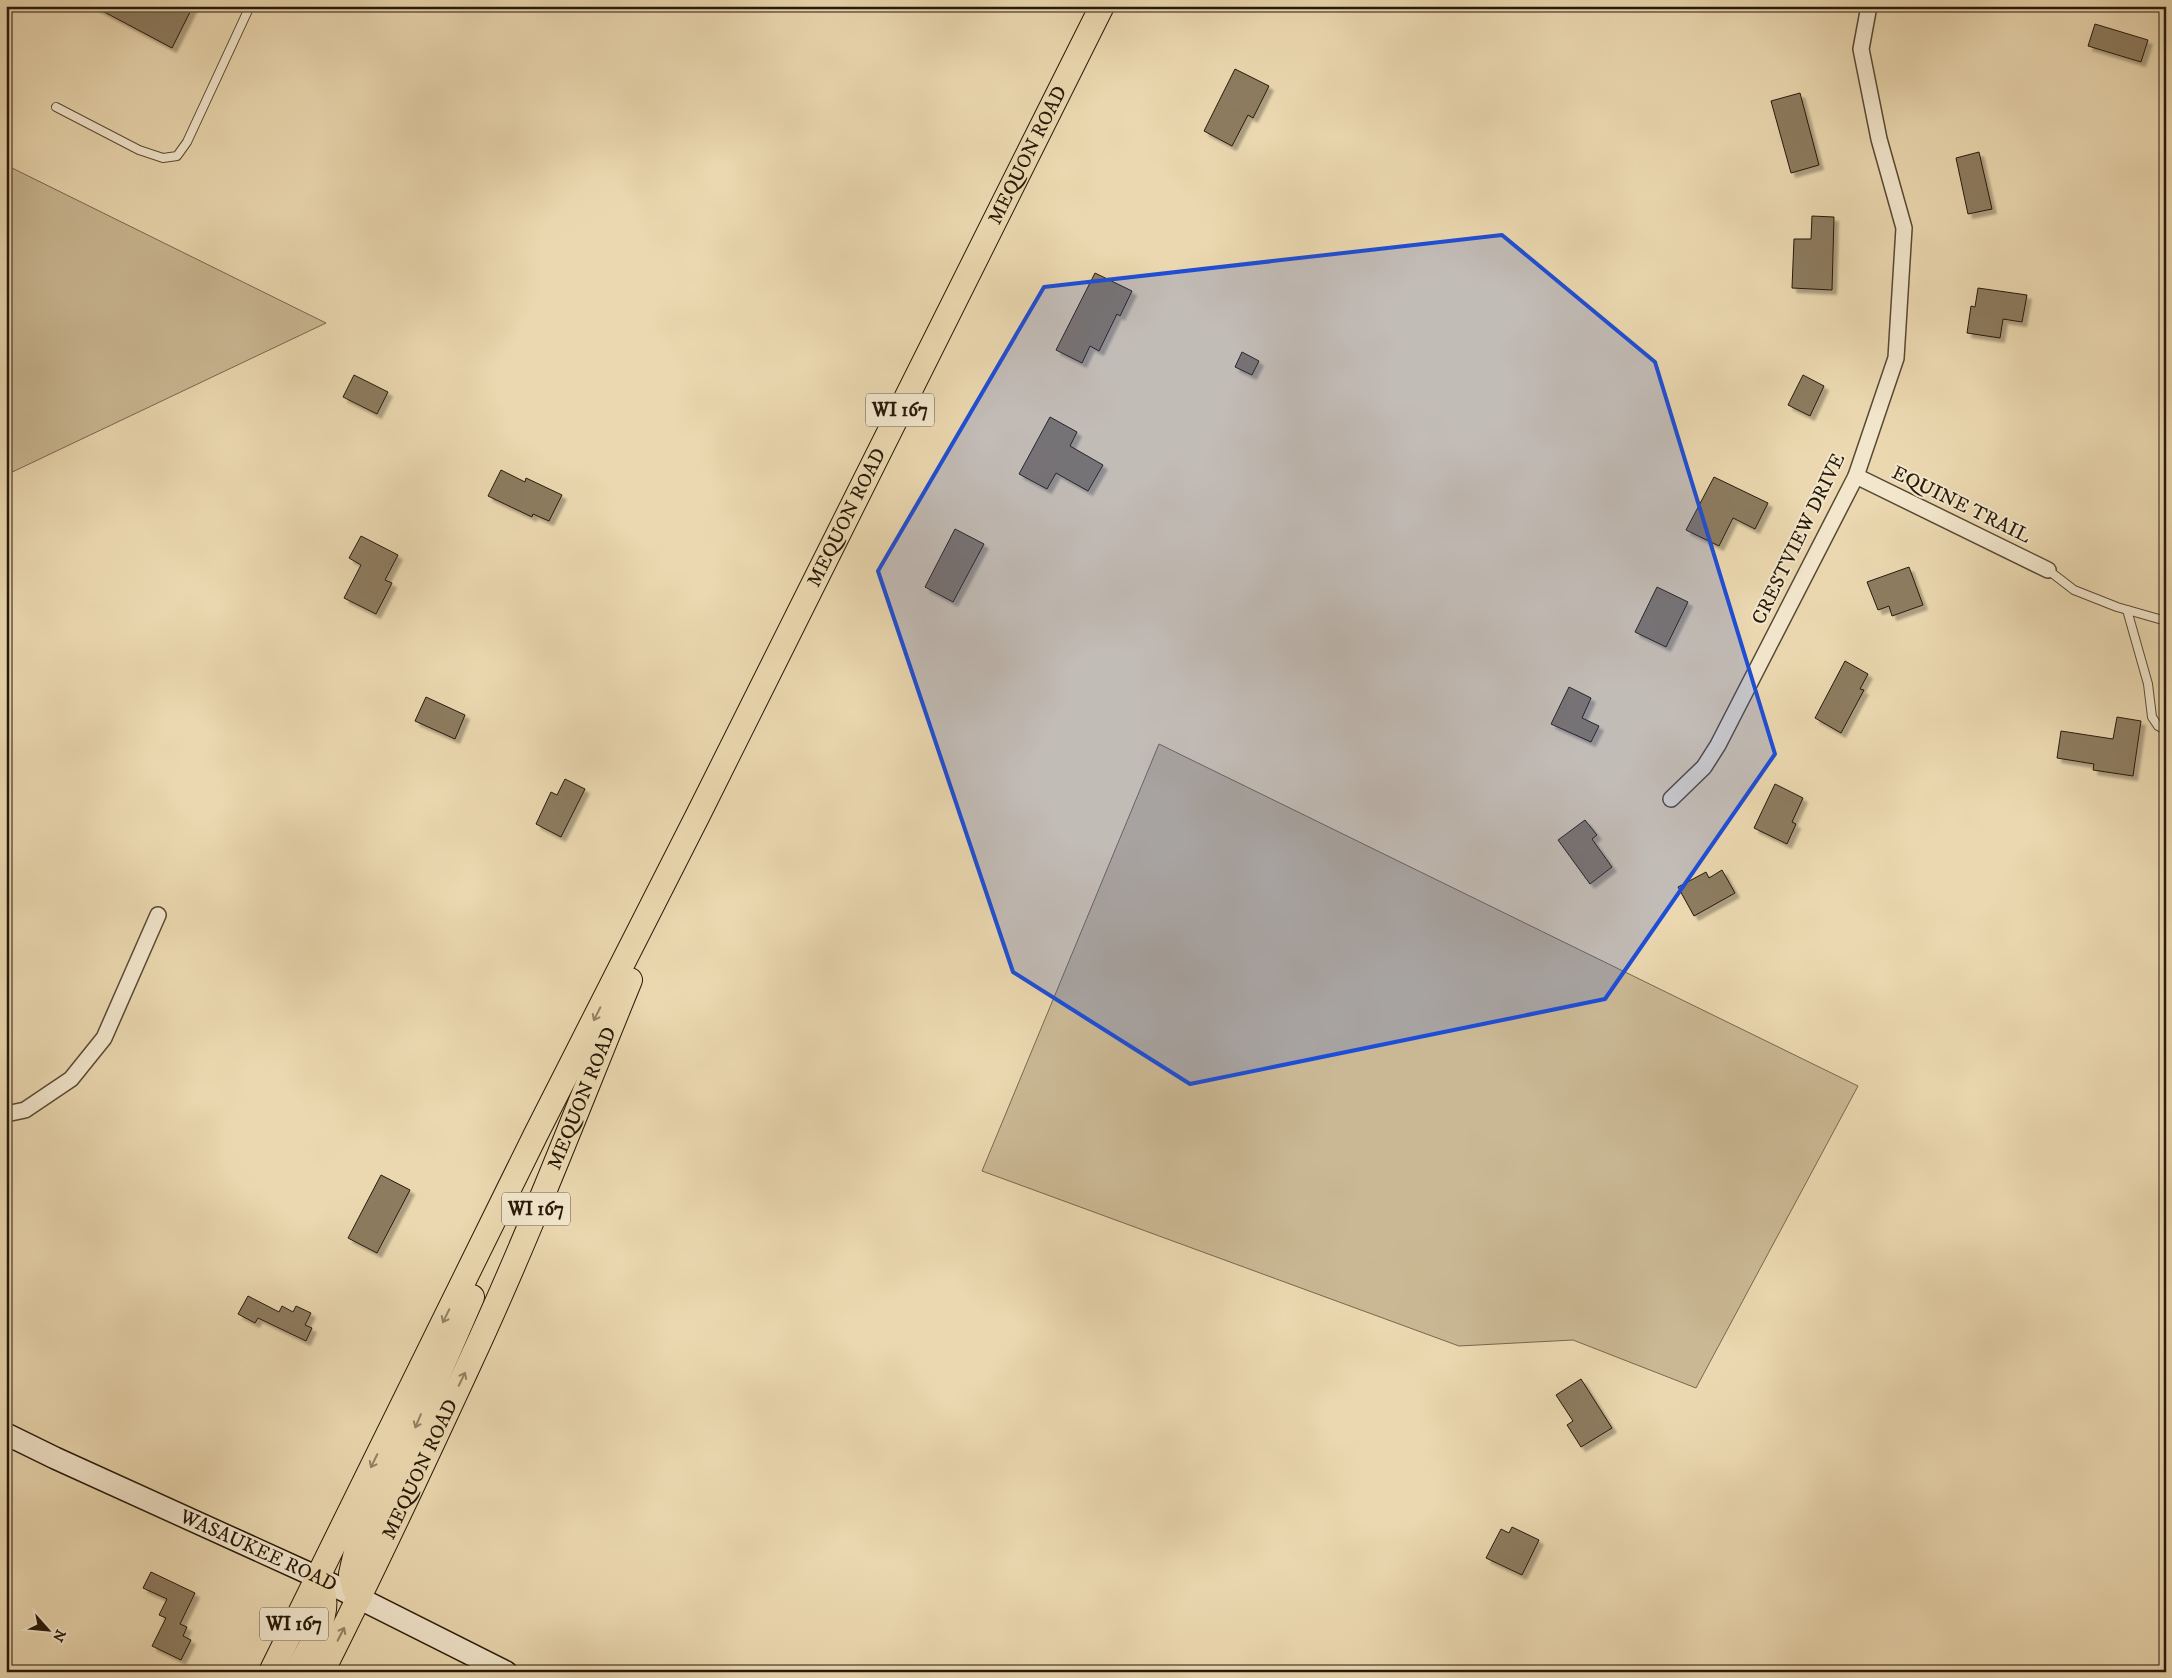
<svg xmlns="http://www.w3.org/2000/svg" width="2172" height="1678" viewBox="0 0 2172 1678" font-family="'IM FELL DW Pica',serif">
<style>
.green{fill:#cab894;stroke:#78684e}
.building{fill:#8d7c60;stroke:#271909;filter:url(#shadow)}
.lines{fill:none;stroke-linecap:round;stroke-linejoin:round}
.lane-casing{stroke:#584933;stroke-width:10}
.street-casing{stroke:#584933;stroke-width:18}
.secondary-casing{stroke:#271909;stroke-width:24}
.primary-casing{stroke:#271909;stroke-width:26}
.lane{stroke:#f2e6cc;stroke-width:8}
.street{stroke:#f2e6cc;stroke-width:15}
.secondary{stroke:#f2e6cc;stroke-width:21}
.primary{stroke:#ebd8b0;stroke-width:24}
.oneway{stroke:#938265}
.marked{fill:#1d4ed8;fill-opacity:0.2;stroke:#1d4ed8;stroke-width:4;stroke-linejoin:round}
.labels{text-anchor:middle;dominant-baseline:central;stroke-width:4;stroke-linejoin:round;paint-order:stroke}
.shield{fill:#f2e6cc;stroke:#645644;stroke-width:1}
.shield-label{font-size:19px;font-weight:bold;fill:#271909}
.street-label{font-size:20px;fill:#271909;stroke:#f2e6cc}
</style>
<defs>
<filter id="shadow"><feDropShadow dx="4.5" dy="4.5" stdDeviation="1" flood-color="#0004"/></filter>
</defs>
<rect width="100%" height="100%" fill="#ebd8b0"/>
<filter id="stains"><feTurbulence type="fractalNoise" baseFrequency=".004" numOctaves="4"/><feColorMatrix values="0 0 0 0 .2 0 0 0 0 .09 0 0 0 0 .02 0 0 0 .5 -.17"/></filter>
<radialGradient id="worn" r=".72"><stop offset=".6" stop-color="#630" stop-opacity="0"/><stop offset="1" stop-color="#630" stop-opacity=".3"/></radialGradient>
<g class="green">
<polygon points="6,165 326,323 6,475"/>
<polygon points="1159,744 1858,1086 1696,1388 1573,1340 1459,1346 982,1171"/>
</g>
<g class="building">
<polygon points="93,6 193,6 172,48"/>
<polygon points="2095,24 2148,40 2141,62 2088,46"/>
<polygon points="1235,69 1269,86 1253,118 1248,115 1232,146 1204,131"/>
<polygon points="1800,93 1819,165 1791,173 1771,101"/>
<polygon points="1979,152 1992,209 1968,214 1956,158"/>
<polygon points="1812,216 1834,217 1832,290 1792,288 1794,239 1811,239"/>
<polygon points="1095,273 1132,291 1120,316 1117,314 1099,351 1090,346 1082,363 1056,350"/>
<polygon points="1978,288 2027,295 2022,322 2003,319 2000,338 1967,333 1971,306 1975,307"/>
<polygon points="1242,352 1259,361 1252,375 1235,367"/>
<polygon points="354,375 388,392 377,414 343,397"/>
<polygon points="1803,375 1824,386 1810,416 1788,405"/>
<polygon points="1050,417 1077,432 1070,446 1103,465 1088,491 1056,473 1047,489 1019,474"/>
<polygon points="501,470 525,482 526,478 562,495 549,521 533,514 532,517 488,496"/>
<polygon points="1714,477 1768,503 1755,529 1733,518 1719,546 1686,530"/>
<polygon points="955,529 984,544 953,602 925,587"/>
<polygon points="361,536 398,555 385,580 392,583 376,614 344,598 361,565 349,558"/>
<polygon points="1909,567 1923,605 1892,616 1889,606 1878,610 1867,582"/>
<polygon points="1657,587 1688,602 1666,647 1635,632"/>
<polygon points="1845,661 1868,674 1860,689 1864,690 1841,733 1815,718"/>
<polygon points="1569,687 1591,698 1582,718 1599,726 1591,742 1551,724"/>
<polygon points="426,697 465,715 455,739 415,721"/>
<polygon points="2117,717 2141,721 2133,776 2093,770 2094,764 2057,758 2061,731 2113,739"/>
<polygon points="565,779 585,789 561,837 536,824 551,792 557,795"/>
<polygon points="1775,784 1803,798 1792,822 1796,824 1787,844 1754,828"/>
<polygon points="1585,820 1597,835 1592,839 1612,867 1590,884 1558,840"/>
<polygon points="1722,870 1735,893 1694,916 1678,887 1706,872 1709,878"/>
<polygon points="381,1175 410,1190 377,1253 348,1238"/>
<polygon points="248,1296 279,1312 282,1306 293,1312 296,1306 311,1313 305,1325 312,1328 306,1341 258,1318 255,1323 238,1314"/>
<polygon points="1581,1379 1612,1428 1581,1447 1567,1425 1573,1421 1556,1395"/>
<polygon points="1512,1527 1539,1540 1522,1575 1486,1558 1501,1529 1509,1533"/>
<polygon points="151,1572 195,1593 180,1624 187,1627 183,1636 191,1640 181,1660 152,1646 166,1618 159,1615 167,1599 143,1588"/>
</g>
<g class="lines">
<g class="lane-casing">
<g id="lane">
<polyline points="56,107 139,150 163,158 177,156 187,142 250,6"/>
<polyline points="2048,570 2074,590 2117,607 2166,621"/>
<polyline points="2127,610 2148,684 2152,717 2158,726 2166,730"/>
</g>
</g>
<g class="street-casing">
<g id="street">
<polyline points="1856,476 2048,570"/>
<polyline points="1671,799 1704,767 1718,745 1856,476 1896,358 1904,228 1879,139 1861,49 1869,6"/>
<polyline points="6,1114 25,1110 71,1079 104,1038 158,915"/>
</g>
</g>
<g class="secondary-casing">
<g id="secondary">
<path id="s1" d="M6,1434l49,24 262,119 189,95"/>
</g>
</g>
<g class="primary-casing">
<g id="primary">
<polyline points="360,1597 354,1588 351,1574 356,1552 415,1428 472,1297"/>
<path id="s2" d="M271,1672l265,-538 162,-319 404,-809"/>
<path d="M297,1672c15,-31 40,-62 20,-95"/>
<path id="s3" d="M322,1672c52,-103 101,-208 149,-312 58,-125 107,-253 159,-380"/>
</g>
</g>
<use href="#lane" class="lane"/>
<use href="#street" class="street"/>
<use href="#secondary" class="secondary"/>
<use href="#primary" class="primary"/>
</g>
<defs><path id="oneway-shaft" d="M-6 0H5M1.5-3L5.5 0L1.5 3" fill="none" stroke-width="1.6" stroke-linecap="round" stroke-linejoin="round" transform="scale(1.25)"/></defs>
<g class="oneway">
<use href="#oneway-shaft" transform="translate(597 1014) rotate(117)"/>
<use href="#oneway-shaft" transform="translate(446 1316) rotate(116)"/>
<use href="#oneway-shaft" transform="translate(462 1379) rotate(-64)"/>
<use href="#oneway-shaft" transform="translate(418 1421) rotate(113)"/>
<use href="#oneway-shaft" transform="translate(374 1461) rotate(116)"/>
<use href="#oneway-shaft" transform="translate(341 1634) rotate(-63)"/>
</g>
<path class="marked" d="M1502,235l153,127 120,392 -170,245 -415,85 -177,-112 -135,-401 166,-284z"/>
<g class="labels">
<g class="shield">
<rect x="866" y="393.5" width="68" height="33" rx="4"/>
<rect x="502" y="1192.5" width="68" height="33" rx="4"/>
<rect x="260" y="1607.5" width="68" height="33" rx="4"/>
</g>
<g class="shield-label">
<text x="900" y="410">WI 167</text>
<text x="536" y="1209">WI 167</text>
<text x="294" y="1624">WI 167</text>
</g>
<g class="street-label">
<text stroke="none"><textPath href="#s2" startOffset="1695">MEQUON ROAD</textPath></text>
<text transform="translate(1961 505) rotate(26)">EQUINE TRAIL</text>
<text stroke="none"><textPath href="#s2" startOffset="1290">MEQUON ROAD</textPath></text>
<text transform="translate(1799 539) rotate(-64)">CRESTVIEW DRIVE</text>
<text stroke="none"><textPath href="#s3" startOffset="630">MEQUON ROAD</textPath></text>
<text stroke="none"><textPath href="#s3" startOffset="225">MEQUON ROAD</textPath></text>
<text stroke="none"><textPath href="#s1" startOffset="278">WASAUKEE ROAD</textPath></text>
</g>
</g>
<rect width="2172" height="1678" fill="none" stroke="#ebd8b0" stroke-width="25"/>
<rect x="8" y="8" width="2157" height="1663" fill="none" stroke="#271909" stroke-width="2.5"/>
<rect x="12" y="12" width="2147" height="1653" fill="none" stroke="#271909"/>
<g transform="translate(48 1630) rotate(117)" stroke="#f2e6cc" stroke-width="4" paint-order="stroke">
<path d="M0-4L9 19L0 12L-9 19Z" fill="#271909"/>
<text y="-8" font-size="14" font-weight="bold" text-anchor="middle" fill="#271909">N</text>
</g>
<rect width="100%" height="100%" filter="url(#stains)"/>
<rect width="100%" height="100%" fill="url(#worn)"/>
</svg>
